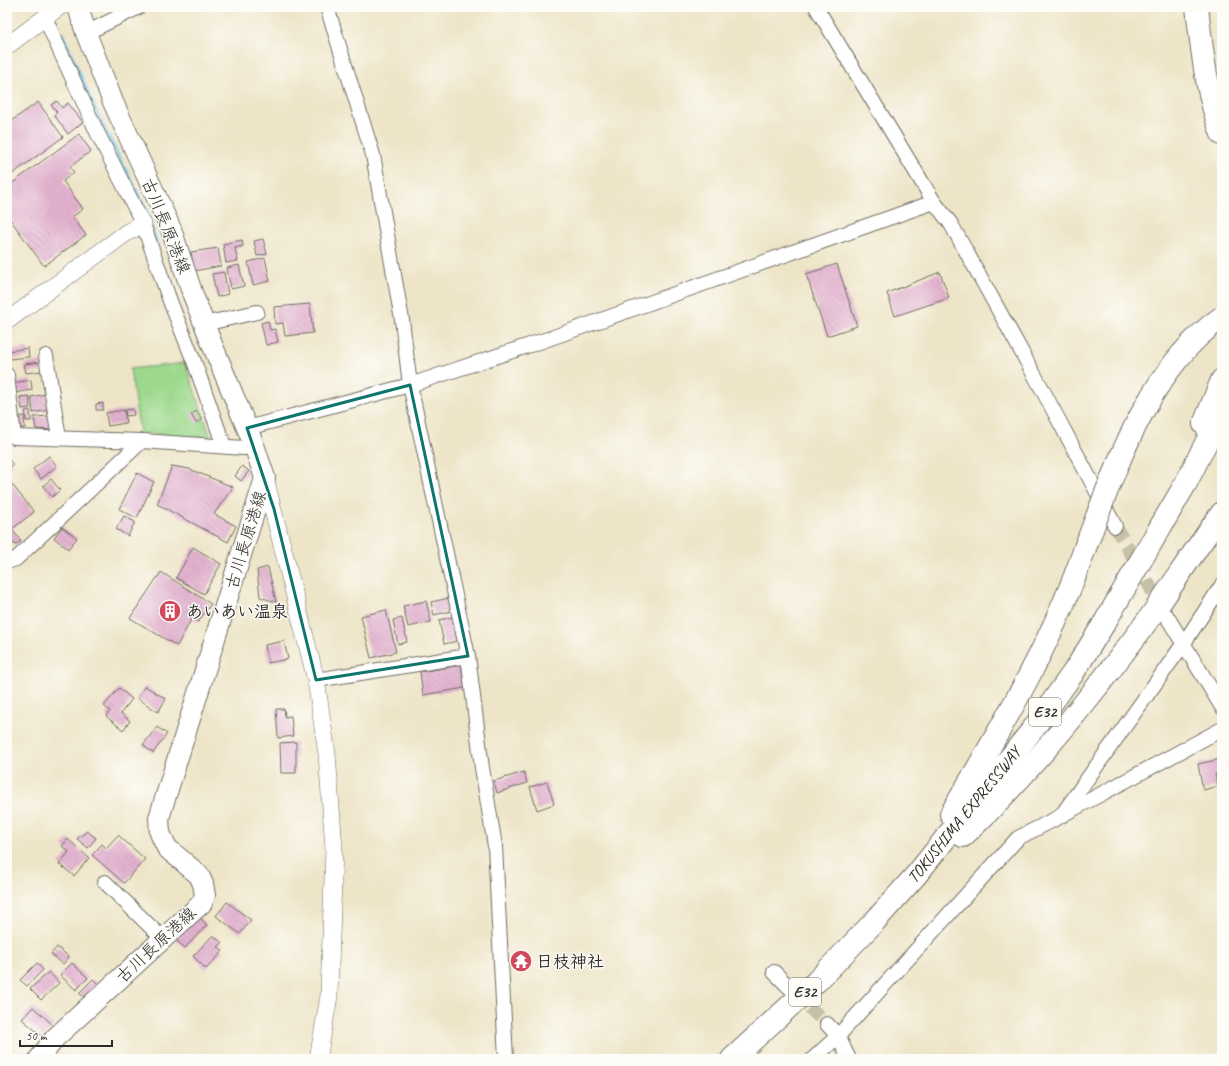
<svg xmlns="http://www.w3.org/2000/svg" width="1229" height="1066" viewBox="0 0 1229 1066" font-family="Caveat,'Klee One',sans-serif">
<style>
.green{fill:#9dd98d;stroke:#64825c}
.lines{fill:none;stroke-linecap:round;stroke-linejoin:round}
.stream{stroke:#69c2e7;stroke-width:3.5}
.building{fill:url(#building-back-hatch)}
.minor-tunnel{stroke:#c7c0a9;stroke-width:14;stroke-dasharray:14 7;stroke-linecap:butt}
.minor-casing{stroke:#6f6c62;stroke-width:16}
.tertiary-casing{stroke:#6f6c62;stroke-width:18}
.secondary-casing{stroke:#6f6c62;stroke-width:22}
.motorway-casing{stroke:#6f6c62;stroke-width:24}
.minor{stroke:#fff;stroke-width:14}
.tertiary{stroke:#fff;stroke-width:17}
.secondary{stroke:#fff;stroke-width:20}
.motorway{stroke:#fff;stroke-width:22}
.motorway-bridge-casing{stroke:#6f6c62;stroke-width:24;stroke-linecap:butt}
.motorway-bridge{stroke:#fff;stroke-width:22}
.marked{fill:none;stroke:#0f766e;stroke-width:3;stroke-linejoin:round}
.labels{text-anchor:middle;dominant-baseline:central;stroke-width:3;stroke-linejoin:round;paint-order:stroke}
.shield{fill:#fdfcf7;stroke:#6a6a68;stroke-width:1}
.shield-label{font-size:16px;font-weight:bold;fill:#2b2b2b}
.street-label{font-size:17px;fill:#2b2b2b;stroke:#fdfcf7}
.poi-label{font-size:17px;font-weight:bold;fill:#2b2b2b;stroke:#fdfcf7;text-anchor:start}
</style>
<defs>
<pattern id="building-back-hatch" width="6" height="6" patternUnits="userSpaceOnUse"><rect width="6" height="6" fill="#e3b2d0"/><path d="M-1 5l2 2M0 0l6 6M5-1l2 2" fill="none" stroke="#c399b3"/></pattern>
</defs>
<rect width="100%" height="100%" fill="#fdfcf7"/>
<filter id="ink" filterUnits="userSpaceOnUse"><feTurbulence type="fractalNoise" baseFrequency=".025" numOctaves="2"/><feDisplacementMap in="SourceGraphic" scale="8" xChannelSelector="R" yChannelSelector="G"/><feConvolveMatrix kernelMatrix="1 2 1 2 8 2 1 2 1" color-interpolation-filters="sRGB"/></filter>
<filter id="wash" filterUnits="userSpaceOnUse"><feTurbulence type="fractalNoise" baseFrequency=".012" numOctaves="4" result="noise"/><feDisplacementMap in="SourceGraphic" scale="16" xChannelSelector="R" yChannelSelector="G"/><feGaussianBlur stdDeviation="0.9" result="paint"/><feColorMatrix in="noise" values="0 0 0 0 0 0 0 0 0 0 0 0 0 0 0 0 0 1.4 0 .05"/><feComposite in="paint" operator="in"/></filter>
<g filter="url(#wash)">
<rect width="100%" height="100%" fill="#eee5c8"/>
<polygon class="green" points="185,363 211,438 140,433 130,369"/>
<g class="lines">
<polyline class="stream" points="62,34 101,123 146,210 157,244"/>
</g>
<g id="blocks">
<g class="building">
<polygon points="57,101 62,108 68,103 83,122 68,134 54,115 57,112 51,105"/>
<polygon points="38,102 63,137 7,178 7,124"/>
<polygon points="79,134 91,151 70,167 74,172 63,181 83,209 72,217 86,235 44,266 7,215 7,187"/>
<polygon points="263,239 267,254 257,256 254,241"/>
<polygon points="242,240 243,246 235,248 238,261 226,263 223,244"/>
<polygon points="218,248 221,266 194,271 191,252"/>
<polygon points="265,258 270,281 253,285 248,262"/>
<polygon points="837,264 857,326 827,336 806,274"/>
<polygon points="239,265 244,286 231,289 227,268"/>
<polygon points="224,272 228,294 217,297 212,274"/>
<polygon points="940,272 949,298 895,316 887,293"/>
<polygon points="310,304 313,333 285,336 283,323 275,324 274,307"/>
<polygon points="268,321 270,330 275,329 278,342 266,345 261,323"/>
<polygon points="28,348 29,357 9,359 8,351"/>
<polygon points="41,362 42,371 26,373 24,364"/>
<polygon points="31,380 32,390 14,393 12,383"/>
<polygon points="47,394 49,410 33,413 31,397"/>
<polygon points="29,396 30,408 22,409 20,397"/>
<polygon points="103,403 103,410 96,410 96,404"/>
<polygon points="133,409 134,415 126,416 125,410"/>
<polygon points="30,410 31,421 26,421 25,411"/>
<polygon points="124,410 126,423 108,426 106,413"/>
<polygon points="197,411 202,420 196,423 191,414"/>
<polygon points="24,416 25,428 19,428 18,417"/>
<polygon points="50,416 53,430 36,429 34,417"/>
<polygon points="49,456 57,466 41,479 33,469"/>
<polygon points="7,457 13,465 7,468"/>
<polygon points="172,466 189,469 233,487 214,514 236,526 228,542 157,504"/>
<polygon points="242,466 249,471 241,481 235,476"/>
<polygon points="137,473 154,482 137,518 119,509"/>
<polygon points="51,479 60,490 52,497 43,486"/>
<polygon points="10,482 34,512 12,529 21,541 15,545 7,536 7,485"/>
<polygon points="124,516 135,522 128,536 116,529"/>
<polygon points="62,527 77,538 68,549 54,538"/>
<polygon points="193,547 221,564 204,594 176,578"/>
<polygon points="268,567 276,602 260,597 257,570"/>
<polygon points="161,572 211,604 198,622 192,618 177,646 130,618"/>
<polygon points="449,598 452,611 434,615 431,602"/>
<polygon points="426,601 431,622 408,627 403,606"/>
<polygon points="386,610 396,652 371,658 361,616"/>
<polygon points="453,617 458,641 444,644 439,620"/>
<polygon points="402,618 407,642 398,644 393,620"/>
<polygon points="284,641 288,659 268,663 265,645"/>
<polygon points="461,665 465,688 423,695 420,672"/>
<polygon points="145,686 166,699 158,712 137,698"/>
<polygon points="119,688 132,699 121,713 130,721 123,730 106,716 110,711 104,706"/>
<polygon points="276,709 284,709 285,717 291,716 293,736 278,738"/>
<polygon points="157,727 167,734 153,753 143,745"/>
<polygon points="296,742 296,773 281,773 280,743"/>
<polygon points="1221,759 1222,772 1215,774 1218,786 1203,790 1198,764"/>
<polygon points="524,772 527,783 497,793 494,781"/>
<polygon points="547,782 554,804 537,810 530,787"/>
<polygon points="87,831 96,838 88,848 77,839"/>
<polygon points="118,835 145,859 124,883 92,855 102,844 106,848"/>
<polygon points="68,839 89,858 74,876 59,864 69,852 62,846"/>
<polygon points="227,902 251,920 240,934 216,916"/>
<polygon points="198,916 207,925 185,948 175,939"/>
<polygon points="213,935 222,943 218,947 223,951 206,969 193,956"/>
<polygon points="57,947 69,957 63,964 51,954"/>
<polygon points="524,956 525,966 519,966 518,957"/>
<polygon points="37,963 43,970 27,986 20,980"/>
<polygon points="72,963 88,978 76,990 60,975"/>
<polygon points="49,972 59,983 41,1000 30,989"/>
<polygon points="93,979 101,987 88,1001 79,993"/>
<polygon points="33,1007 54,1026 43,1037 22,1019"/>
</g>
</g>
</g>
<g filter="url(#ink)">
<use href="#blocks" fill-opacity="0" stroke="#6f6c62" stroke-width="1"/>
<g class="lines">
<g class="minor-tunnel">
<polyline points="1115,526 1163,609"/>
<polyline points="794,993 827,1024"/>
</g>
<g class="minor-casing">
<g id="minor">
<polyline points="327,7 373,155 402,320 410,385 468,656 482,768 495,846 506,1059"/>
<polyline points="816,7 934,202 951,224 1041,387 1115,526"/>
<polyline points="45,18 97,132 143,224 170,301 195,364 224,446"/>
<polyline points="86,33 139,7"/>
<polyline points="204,324 257,312"/>
<polyline points="46,356 59,438"/>
<polyline points="7,375 14,437 142,441"/>
<polyline points="247,428 410,385 545,340 934,202"/>
<polyline points="7,562 16,559 142,441 244,448 254,445"/>
<polyline points="1166,615 1222,707"/>
<polyline points="316,680 468,656"/>
<polyline points="1064,814 1222,729"/>
<polyline points="105,882 163,939"/>
<polyline points="774,972 790,988"/>
<polyline points="827,1024 838,1036 849,1059"/>
<polyline points="813,1059 838,1036 1018,838 1061,816 1184,643 1222,585"/>
</g>
</g>
<g class="tertiary-casing">
<g id="tertiary">
<polyline points="7,46 59,7"/>
<polyline points="7,321 126,233 143,224"/>
<polyline points="265,478 316,680 327,754 334,848 329,996 318,1059"/>
</g>
</g>
<g class="secondary-casing">
<polyline id="secondary" points="39,1059 55,1038 202,903 205,895 203,884 199,875 167,848 160,833 159,818 265,478 254,445 212,344 193,295 171,229 113,102 86,33 78,7"/>
</g>
<g class="motorway-casing">
<g id="motorway">
<path d="M1197,7c5,44 9,85 25,127"/>
<polyline points="1204,424 1222,380"/>
<path d="M951,814c50,-86 102,-172 134,-266"/>
<path d="M963,836c69,-65 134,-146 190,-223 23,-33 45,-68 69,-100"/>
<polyline points="732,1059 817,981 875,921 917,874 1033,729 1073,673 1105,622 1186,483 1222,411"/>
</g>
</g>
<use href="#minor" class="minor"/>
<use href="#tertiary" class="tertiary"/>
<use href="#secondary" class="secondary"/>
<use href="#motorway" class="motorway"/>
<g class="motorway-bridge-casing">
<path id="motorway-bridge" d="M1085,548c31,-81 63,-179 137,-231"/>
</g>
<use href="#motorway-bridge" class="motorway-bridge"/>
</g>
</g>
<path class="marked" d="M410,385l58,271 -152,24 -42,-171 -27,-81z"/>
<defs>
<g id="building-disc" transform="scale(1.15)"><circle r="9.5" fill="#d1495b" stroke="#fdfcf7"/><path d="M-4-6H4V6H1V3H-1V6H-4ZM-2.5-4.3h1.7v1.8h-1.7ZM.8-4.3h1.7v1.8H.8ZM-2.5-1h1.7V.8h-1.7ZM.8-1h1.7V.8H.8Z" fill="#fff"/></g>
<g id="temple-disc" transform="scale(1.15)"><circle r="9.5" fill="#d1495b" stroke="#fdfcf7"/><path d="M0-6L5-2H3V0L6.5 2.5H4V6H1.5V3h-3V6H-4V2.5H-6.5L-3 0V-2H-5Z" fill="#fff"/></g>
</defs>
<g fill-rule="evenodd">
<use href="#building-disc" x="170" y="611"/>
<use href="#temple-disc" x="521" y="961"/>
</g>
<g class="labels">
<g class="shield">
<rect x="1029" y="698" width="32" height="28" rx="3"/>
<rect x="789" y="978" width="32" height="28" rx="3"/>
</g>
<g class="shield-label">
<text x="1045" y="712">E32</text>
<text x="805" y="992">E32</text>
</g>
<g class="street-label">
<text transform="translate(166 226) rotate(68)">古川長原港線</text>
<text transform="translate(246 540) rotate(-73)">古川長原港線</text>
<text transform="translate(964 815) rotate(-51)">TOKUSHIMA EXPRESSWAY</text>
<text transform="translate(156 945) rotate(-43)">古川長原港線</text>
</g>
<g class="poi-label">
<text x="186" y="611">あいあい温泉</text>
<text x="536" y="961">日枝神社</text>
</g>
</g>
<rect width="1229" height="1066" fill="none" stroke="#fdfcf7" stroke-width="24"/>
<path d="M20 1040v6h92v-6" fill="none" stroke="#2b2b2b" stroke-width="2"/>
<text x="26" y="1040" font-size="12" fill="#2b2b2b" stroke="#fdfcf7" stroke-width="3" paint-order="stroke">50 m</text>
</svg>
